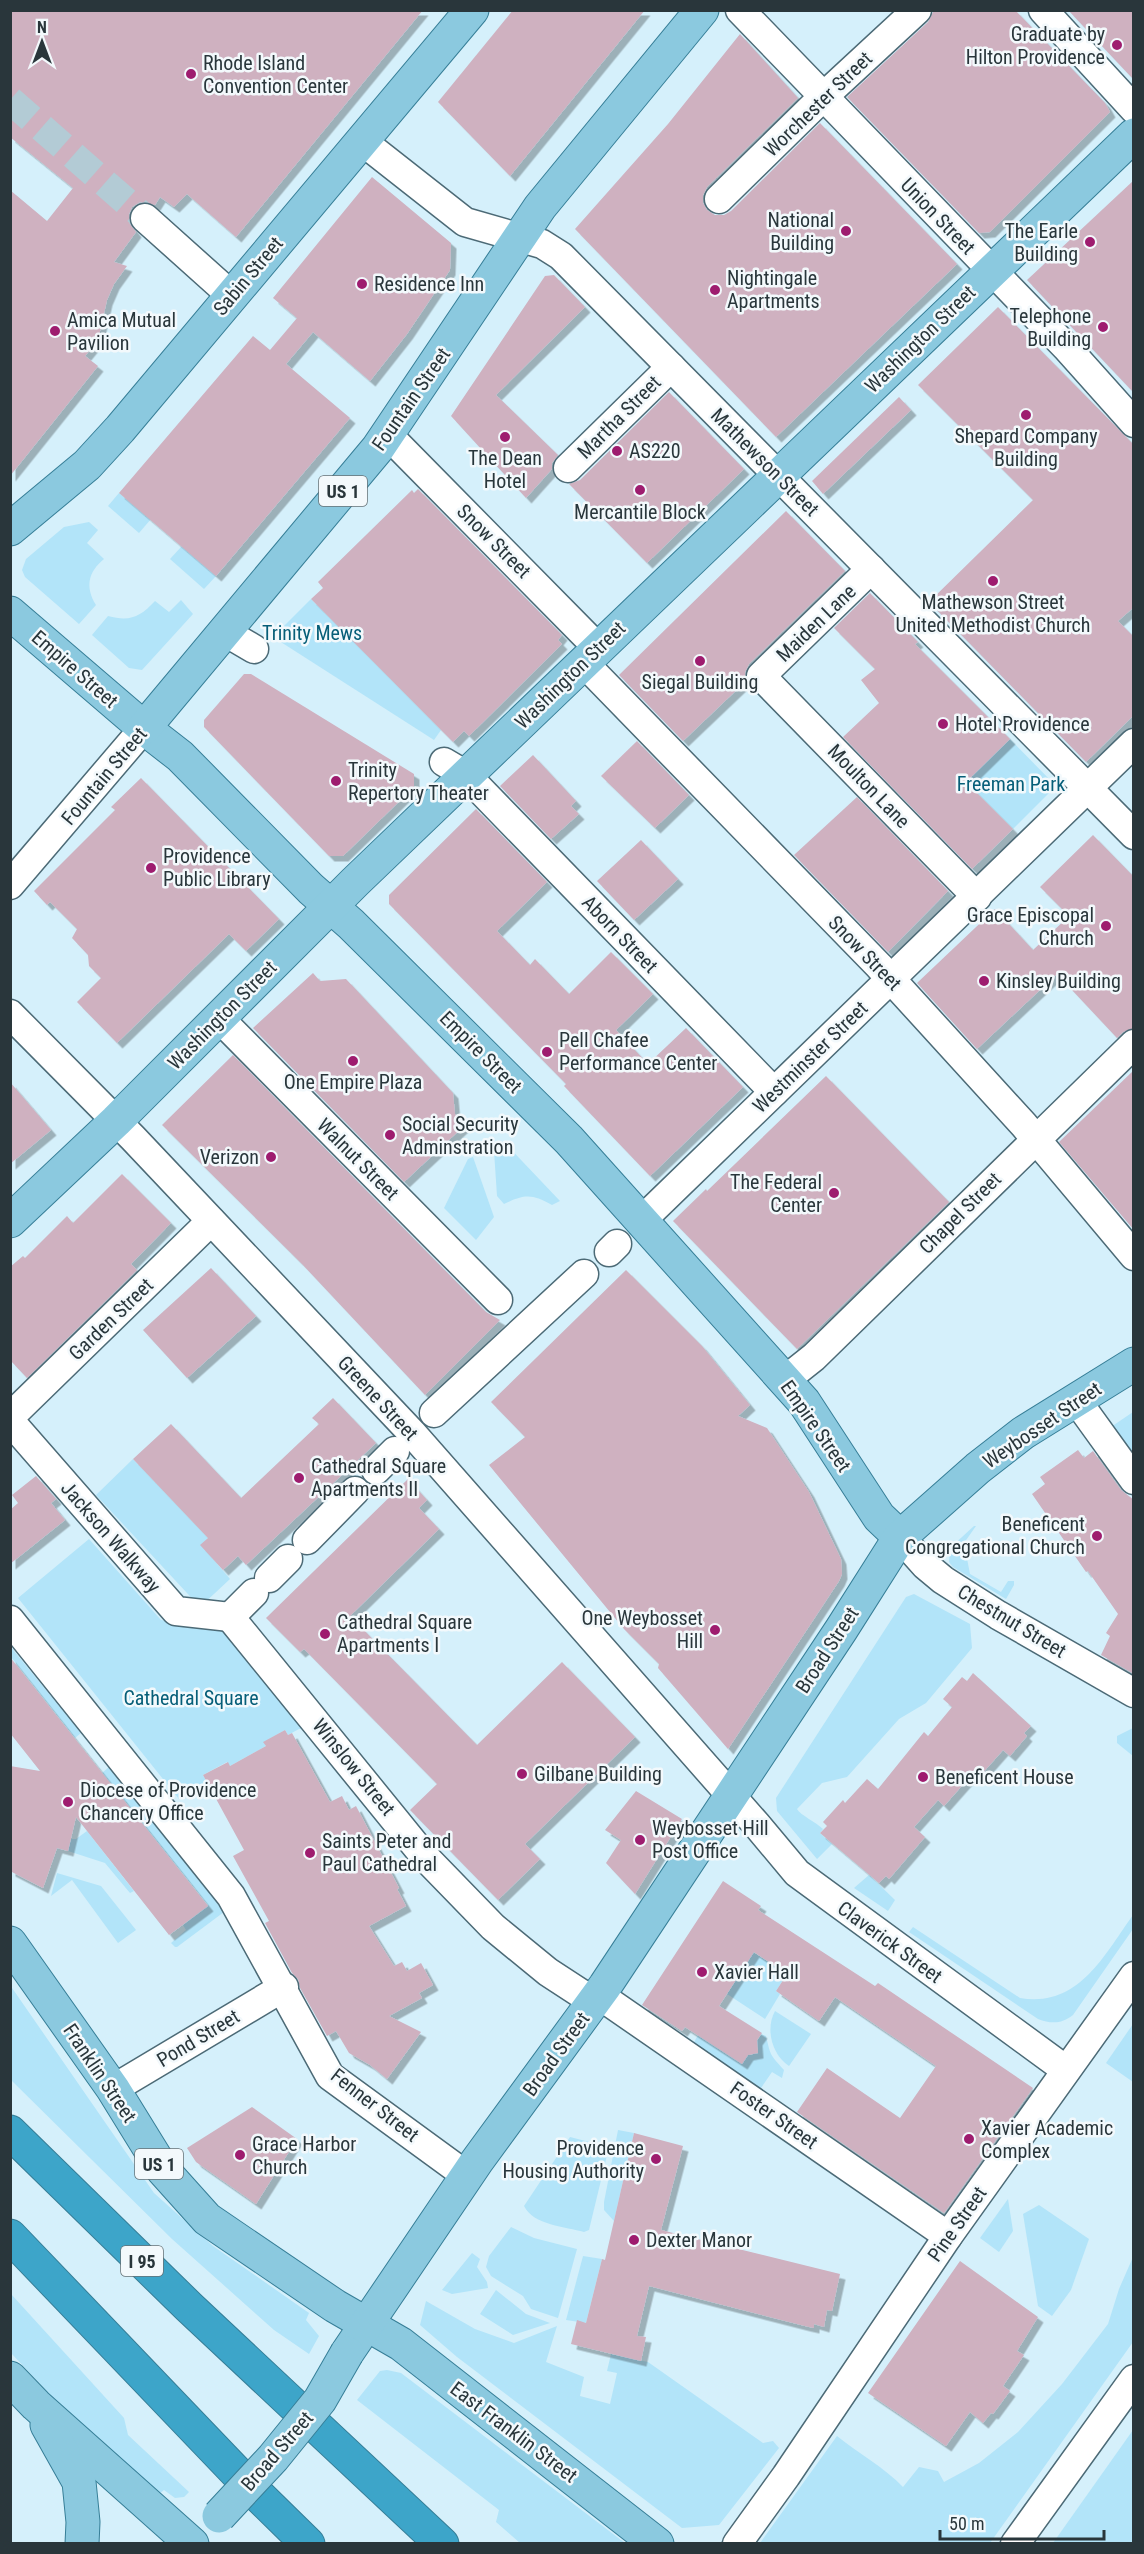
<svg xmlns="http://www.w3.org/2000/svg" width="1144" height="2554" viewBox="0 0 1144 2554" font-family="'Roboto Condensed',sans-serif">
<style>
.green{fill:#b2e4f9}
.building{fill:#cfb1c0;filter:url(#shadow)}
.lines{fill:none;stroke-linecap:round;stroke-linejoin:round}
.minor-tunnel{stroke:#b3cbd5;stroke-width:28;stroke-dasharray:28 14;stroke-linecap:butt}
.minor-casing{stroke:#4c6a76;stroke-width:31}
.major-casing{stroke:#367e97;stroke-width:35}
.highway-casing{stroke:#367e97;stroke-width:35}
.minor{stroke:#fff;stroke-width:28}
.major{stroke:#8bc9df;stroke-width:33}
.highway{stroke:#3da5c9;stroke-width:33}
.major-bridge-casing{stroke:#367e97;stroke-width:35;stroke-linecap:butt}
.major-bridge{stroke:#8bc9df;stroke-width:33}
.poi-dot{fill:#9e1c6f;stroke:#f3f9fc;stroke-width:2}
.labels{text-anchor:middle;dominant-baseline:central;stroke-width:5;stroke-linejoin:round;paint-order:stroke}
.shield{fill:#f3f9fc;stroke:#667075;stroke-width:1.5}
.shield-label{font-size:18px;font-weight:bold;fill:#29363b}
.poi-label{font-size:20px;fill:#29363b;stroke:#f3f9fc;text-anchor:start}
.street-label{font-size:20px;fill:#29363b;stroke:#f3f9fc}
.park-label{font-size:20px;fill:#065e78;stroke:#f3f9fc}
</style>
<defs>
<filter id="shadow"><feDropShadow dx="5.5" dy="5.5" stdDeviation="0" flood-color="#0004"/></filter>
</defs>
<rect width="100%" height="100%" fill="#d5f0fb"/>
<g class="green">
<polygon points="119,493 151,519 139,533 108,506"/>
<path d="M89,522l9,8 -11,13 17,16c-16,13 -19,28 -8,46l-17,19 -54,-47 -3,-7 4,-11 38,-32z"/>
<polygon points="182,546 216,576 204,589 170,559"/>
<polygon points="311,599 441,730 434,740 273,637"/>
<path d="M181,600l12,14 -51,56 -13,-2 -37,-33 16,-19c22,6 32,1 47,-15l14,11z"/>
<polygon points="1010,739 1056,786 1013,829 966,782"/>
<path d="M504,1142l56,59 -8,4c-20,-11 -27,-11 -48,-1l-7,-8 -3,-45z"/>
<polygon points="473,1157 494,1217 476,1240 444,1208 468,1159"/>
<polygon points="1133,1412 1133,1465 1108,1429"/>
<polygon points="133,1459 208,1538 201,1545 230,1579 200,1607 96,1495"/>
<polygon points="974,1526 976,1526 964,1543 970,1574 1001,1592 1008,1581 1014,1581 1014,1585 1006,1599 953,1567 949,1562 950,1548"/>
<polygon points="89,1539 161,1620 230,1630 308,1729 299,1729 288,1735 285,1730 264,1742 266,1746 230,1766 227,1762 203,1775 208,1784 179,1799 18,1598"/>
<path d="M914,1594l56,30 2,24 -46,55 -27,16 -52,58 -25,6 -25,26c3,6 19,13 26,20l-3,4 12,11 -15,15 -40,-48 -1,-13 130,-201z"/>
<polygon points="10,1646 81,1733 75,1738 11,1657"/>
<polygon points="1133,1728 1133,1756 1117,1743 1117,1736"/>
<polygon points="109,1767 224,1912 177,1947 175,1947 171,1943 186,1930 183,1925 208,1905 102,1773"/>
<polygon points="87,1831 134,1891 130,1893 105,1863 68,1851 71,1839 76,1839"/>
<polygon points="57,1873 101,1886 136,1930 118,1943 72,1880 51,1896"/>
<polygon points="869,1875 895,1900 888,1911 854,1888"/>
<path d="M1133,1915v14l-60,86c-11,9 -22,9 -35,4l-129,-87 4,-5 107,71c59,10 84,-43 113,-83z"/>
<polygon points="739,1943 787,1974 776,1991 780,1994 765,2019 727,1994 750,1958"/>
<polygon points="10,1985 154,2193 213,2246 309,2313 306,2320 319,2336 309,2354 274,2330 172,2239 11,2080"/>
<path d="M775,2011l36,23 -22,32c-17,-11 -24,-37 -14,-55z"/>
<polygon points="1133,2024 1133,2082 1106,2063"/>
<path d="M761,2034l5,2c5,21 4,18 18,34l-2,8 -10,-6 -13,19 -66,-47 5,-9 53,20 7,-5 -2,-7z"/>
<polygon points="618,2130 634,2133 614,2221 604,2210 604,2202"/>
<path d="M570,2137l39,10 -20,83 -5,2c-18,-5 -51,-7 -60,-26z"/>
<polygon points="1008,2199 1013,2231 999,2252 980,2238"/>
<polygon points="1039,2205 1089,2239 1071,2290 1052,2316 1038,2306 1023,2214"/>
<polygon points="511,2227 534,2238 577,2249 558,2318 531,2309 523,2296 491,2276 486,2267 489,2256"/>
<polygon points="472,2253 480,2259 477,2267 487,2282 488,2288 452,2294 442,2290"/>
<polygon points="583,2256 602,2259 586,2323 566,2320"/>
<path d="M1133,2257v85l-143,201h-230l77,-107c22,18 47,31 66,51l16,-20 19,4 6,11 35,-19 39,-31 44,-48 46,-60 11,-35z"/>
<polygon points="496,2290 526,2314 550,2323 513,2335 480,2314"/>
<polygon points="11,2294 124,2418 128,2435 189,2492 184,2497 175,2498 164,2490 159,2494 76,2422 11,2353"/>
<polygon points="426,2301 475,2329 514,2343 557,2326 546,2362 584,2377 580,2396 610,2404 617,2373 607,2371 611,2354 648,2362 763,2443 773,2441 779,2448 719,2525 682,2528 457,2357 420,2325"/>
<polygon points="387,2370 401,2373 625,2543 520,2543 496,2522 499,2510 357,2400 380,2371"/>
<polygon points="1133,2430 1133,2543 1053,2543"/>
</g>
<g class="building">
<polygon points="10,10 423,10 236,237 187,194 174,207 160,197 155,205 140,202 132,207 129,214 129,223 136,232 114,262 127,266 114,284 107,300 98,340 85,356 98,366 10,476 10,190 47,221 73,188 10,137"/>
<polygon points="513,10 645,10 510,176 438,102"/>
<polygon points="934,10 1015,10 1105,103 1110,112 990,232 979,233 847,97 928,22"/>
<polygon points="1068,10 1134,10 1134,80"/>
<polygon points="740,34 798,98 707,187 703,195 703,203 707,210 715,215 724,215 731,211 820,123 957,264 776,437 575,229 668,124"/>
<polygon points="372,177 451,243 450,270 407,334 370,381 313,332 286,364 350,418 216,576 119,493 253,336 270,350 297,318 273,298"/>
<polygon points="1134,180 1134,393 1027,280"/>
<polygon points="554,275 585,307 496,395 558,455 552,463 552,469 526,498 451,416 545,276"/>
<polygon points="998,307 1134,445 1134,607 1118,621 1134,637 1134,715 1086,762 929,602 1033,500 918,385"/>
<polygon points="669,392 744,469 647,563 569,484 580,480"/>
<polygon points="899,397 911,410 823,494 812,481"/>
<polygon points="418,489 562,635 558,640 562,644 469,736 464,731 453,742 311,599 323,588 318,582 412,490 414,493"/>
<polygon points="786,511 845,571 749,664 745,672 746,681 683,741 619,675"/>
<polygon points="870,593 918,642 915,644 1010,739 966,782 1013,829 972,869 843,737 879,703 861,680 875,669 834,628"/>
<polygon points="244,674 251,674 414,774 414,787 343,856 329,856 204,727 204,720"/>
<polygon points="637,741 689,795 655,828 601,776"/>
<polygon points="533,755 576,801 571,806 579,814 551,839 500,786"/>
<polygon points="141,778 279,919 246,951 229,934 117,1043 77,1002 101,978 89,966 88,955 72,938 77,929 50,902 47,905 34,891 115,810 111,807"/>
<polygon points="857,797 948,891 888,952 794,855"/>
<polygon points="476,809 547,882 497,931 530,965 535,959 569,994 611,952 653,994 616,1030 648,1064 686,1028 743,1087 650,1176 564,1086 566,1084 389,904 389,895"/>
<polygon points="1093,835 1134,877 1134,1028 1123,1032 1117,1038 1057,974 977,1049 917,983 995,909 1033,950 1069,916 1040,887"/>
<polygon points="641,840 678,879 634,920 597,881"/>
<polygon points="313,973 320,981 346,979 453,1093 455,1114 465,1125 404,1182 253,1028"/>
<polygon points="233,1055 486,1312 500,1320 425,1395 302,1264 162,1125"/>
<polygon points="1134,1070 1134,1230 1059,1142"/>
<polygon points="826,1076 949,1202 797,1349 673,1221 706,1189 707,1191"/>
<polygon points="10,1082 51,1130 10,1164"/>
<polygon points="122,1174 171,1223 131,1264 137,1270 27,1378 10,1360 10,1267 23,1256 25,1258 67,1216 73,1223"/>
<polygon points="211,1268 256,1316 187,1378 143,1330"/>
<polygon points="626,1270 702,1346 750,1405 738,1416 767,1428 809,1492 841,1559 842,1574 839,1581 728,1749 658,1668 659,1664 624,1629 489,1465 525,1437 491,1402"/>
<polygon points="333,1398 376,1443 246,1565 238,1556 223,1570 200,1545 208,1538 133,1459 171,1424 241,1498 319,1424 312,1418"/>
<polygon points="1078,1450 1084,1458 1093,1451 1121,1490 1134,1500 1134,1674 1101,1655 1110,1636 1106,1633 1118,1614 1088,1571 1086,1572 1032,1494 1045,1484 1040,1477"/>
<polygon points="36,1476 56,1499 51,1503 65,1520 10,1564 10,1510 18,1503 12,1495"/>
<polygon points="408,1479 427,1500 419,1508 439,1529 350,1616 477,1745 562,1662 635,1737 525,1844 540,1859 498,1900 410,1810 437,1784 304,1649 300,1652 266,1618"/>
<polygon points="10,1657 208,1906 169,1935 76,1817 68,1851 57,1848 43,1888 10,1871 10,1766 40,1771 10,1733"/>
<polygon points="973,1673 1031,1726 1024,1733 1027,1736 1010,1756 1003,1750 980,1776 975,1771 944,1806 938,1800 914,1827 925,1837 889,1879 886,1876 879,1883 820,1833 827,1826 823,1822 843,1800 845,1803 867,1779 878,1789 924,1732 928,1736 952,1707 943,1699 962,1677 967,1681"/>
<polygon points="285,1730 288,1735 292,1733 330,1802 342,1796 349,1810 356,1806 399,1888 397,1889 406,1906 369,1926 394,1966 402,1962 407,1971 421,1963 433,1985 419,1993 422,1998 389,2016 421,2032 387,2079 370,2065 349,2053 336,2031 327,2036 300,1988 298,1979 292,1973 265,1923 269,1921 233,1856 244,1850 203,1775 228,1762 230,1766 266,1746 263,1742"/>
<polygon points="636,1791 682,1819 635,1894 606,1863 621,1840 605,1830"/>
<polygon points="723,1881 761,1906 758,1910 875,1986 878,1983 1033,2088 944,2213 797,2112 827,2068 900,2118 936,2066 835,1997 819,2021 776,1991 787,1974 754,1952 719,2006 762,2033 757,2040 758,2053 748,2055 742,2064 685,2027 682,2031 642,2005"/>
<polygon points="252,2107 297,2139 256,2204 196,2162 187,2148"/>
<polygon points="634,2133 683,2146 661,2230 840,2274 832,2311 827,2310 824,2327 814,2324 814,2328 805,2326 649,2286 637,2336 646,2337 641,2361 571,2344 577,2320 586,2323 602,2259 605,2260"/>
<polygon points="960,2261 1038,2317 1017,2351 1024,2355 1003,2386 1010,2391 993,2414 991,2413 983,2423 970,2412 946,2446 868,2393"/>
</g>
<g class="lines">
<polyline class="minor-tunnel" points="10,100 145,218"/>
<g class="minor-casing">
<g id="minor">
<polyline points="740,10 1066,347 1134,423"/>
<polyline points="1043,10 1134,109"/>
<polyline points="362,141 465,222 542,244 561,256 1134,835"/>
<polyline points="719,199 823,97 917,10"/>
<polyline points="145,218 232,296"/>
<polyline points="388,435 598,648"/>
<polyline points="568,468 671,367"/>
<polyline points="871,569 761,676 977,897"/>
<polyline points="225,632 254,649"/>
<polyline points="583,662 879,966 1024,1125 1134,1256"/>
<polyline points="444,762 466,775 774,1092"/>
<polyline points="10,885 144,728"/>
<polyline points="10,1014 133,1138 412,1433 756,1824 797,1873 1066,2070"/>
<polyline points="219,1018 498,1300"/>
<polyline points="642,1220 1134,743"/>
<polyline points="609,1252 617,1244"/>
<polyline points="785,1380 814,1357 1134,1044"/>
<polyline points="1077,1401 1134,1480"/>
<polyline points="434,1413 584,1274"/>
<polyline points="10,1417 211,1221"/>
<polyline points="10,1421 176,1611 230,1617"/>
<polyline points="376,1470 395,1451"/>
<polyline points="900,1537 925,1565 943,1580 998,1615 1134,1693"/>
<polyline points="307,1540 355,1491"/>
<polyline points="269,1578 288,1559"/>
<polyline points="230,1617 425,1857 493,1927 548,1972 594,2002"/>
<polyline points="230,1617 254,1593"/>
<polyline points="10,1620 231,1896 330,2076 467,2176"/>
<polyline points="599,1995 948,2236"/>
<polyline points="113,2089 284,1987"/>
<polyline points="737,2544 786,2476 948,2236 1134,1976"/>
<polyline points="1015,2544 1134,2379"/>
</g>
</g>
<g class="major-casing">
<g id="major">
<polyline points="10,529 87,465 120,429 472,10"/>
<polyline points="10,613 144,728 180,756 311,889 351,924 569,1140 804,1402 879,1517 900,1537"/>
<polyline points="144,728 378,448 540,207 702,10"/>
<polyline points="10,1221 116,1121 355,882 1134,135"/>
<polyline points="10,1943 113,2089 163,2170 207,2219 335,2306 401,2344 657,2544"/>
<polyline points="347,2353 477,2161 605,1986 841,1630 900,1537 978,1468 1023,1433 1134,1364"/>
<polyline points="10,2378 36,2405 192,2544"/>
<polyline points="47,2425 79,2482 83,2522 82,2544"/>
</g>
</g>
<g class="highway-casing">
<g id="highway">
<polyline points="10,2132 189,2307 442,2544"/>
<polyline points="10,2236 259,2496 308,2544"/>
</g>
</g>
<use href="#minor" class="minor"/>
<use href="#major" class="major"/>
<use href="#highway" class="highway"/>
<g class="major-bridge-casing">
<polyline id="major-bridge" points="219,2516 273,2458 320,2400 347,2353"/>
</g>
<use href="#major-bridge" class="major-bridge"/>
</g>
<g class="poi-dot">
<circle cx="1117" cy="45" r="6"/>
<circle cx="191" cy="74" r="6"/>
<circle cx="846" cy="231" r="6"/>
<circle cx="1090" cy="242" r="6"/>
<circle cx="362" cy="284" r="6"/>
<circle cx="715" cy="290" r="6"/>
<circle cx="1103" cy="327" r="6"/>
<circle cx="55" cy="331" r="6"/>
<circle cx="1026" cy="415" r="6"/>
<circle cx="505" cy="437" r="6"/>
<circle cx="617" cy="451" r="6"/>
<circle cx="640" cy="490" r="6"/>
<circle cx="993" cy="581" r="6"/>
<circle cx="700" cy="661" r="6"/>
<circle cx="943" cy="724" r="6"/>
<circle cx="336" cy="781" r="6"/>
<circle cx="151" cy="868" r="6"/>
<circle cx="1106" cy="926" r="6"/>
<circle cx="984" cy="981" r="6"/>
<circle cx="547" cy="1052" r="6"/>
<circle cx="353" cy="1061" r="6"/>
<circle cx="390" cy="1135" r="6"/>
<circle cx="271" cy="1157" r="6"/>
<circle cx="834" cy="1193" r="6"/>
<circle cx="299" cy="1478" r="6"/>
<circle cx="1097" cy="1536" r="6"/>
<circle cx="715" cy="1630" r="6"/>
<circle cx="325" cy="1634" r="6"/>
<circle cx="522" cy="1774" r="6"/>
<circle cx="923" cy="1777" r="6"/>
<circle cx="68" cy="1802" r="6"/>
<circle cx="640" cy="1840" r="6"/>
<circle cx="310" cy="1853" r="6"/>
<circle cx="702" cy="1972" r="6"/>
<circle cx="969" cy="2139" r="6"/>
<circle cx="240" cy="2155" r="6"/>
<circle cx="656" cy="2159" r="6"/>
<circle cx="634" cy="2240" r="6"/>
</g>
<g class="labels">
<g class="shield">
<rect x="319" y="476" width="48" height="30" rx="4.5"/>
<rect x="135" y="2149" width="48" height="30" rx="4.5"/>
<rect x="121" y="2246" width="42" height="30" rx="4.5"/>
</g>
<g class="shield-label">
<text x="343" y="491">US 1</text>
<text x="159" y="2164">US 1</text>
<text x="142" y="2261">I 95</text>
</g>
<g class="poi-label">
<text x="1105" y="34" text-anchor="end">Graduate by<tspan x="1105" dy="23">Hilton Providence</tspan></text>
<text x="203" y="63">Rhode Island<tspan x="203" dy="23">Convention Center</tspan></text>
<text x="834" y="220" text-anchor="end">National<tspan x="834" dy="23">Building</tspan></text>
<text x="1078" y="231" text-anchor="end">The Earle<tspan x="1078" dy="23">Building</tspan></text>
<text x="727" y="278">Nightingale<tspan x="727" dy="23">Apartments</tspan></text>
<text x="374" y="284">Residence Inn</text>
<text x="1091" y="316" text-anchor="end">Telephone<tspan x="1091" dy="23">Building</tspan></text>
<text x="67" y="320">Amica Mutual<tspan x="67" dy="23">Pavilion</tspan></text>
<text x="1026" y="436" text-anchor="middle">Shepard Company<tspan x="1026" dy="23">Building</tspan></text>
<text x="629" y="451">AS220</text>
<text x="505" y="458" text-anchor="middle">The Dean<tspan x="505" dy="23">Hotel</tspan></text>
<text x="640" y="512" text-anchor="middle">Mercantile Block</text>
<text x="993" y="602" text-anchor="middle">Mathewson Street<tspan x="993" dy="23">United Methodist Church</tspan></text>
<text x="700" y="682" text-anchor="middle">Siegal Building</text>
<text x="955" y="724">Hotel Providence</text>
<text x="348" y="770">Trinity<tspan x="348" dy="23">Repertory Theater</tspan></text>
<text x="163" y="856">Providence<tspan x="163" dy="23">Public Library</tspan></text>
<text x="1094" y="915" text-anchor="end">Grace Episcopal<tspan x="1094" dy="23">Church</tspan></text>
<text x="996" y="981">Kinsley Building</text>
<text x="559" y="1040">Pell Chafee<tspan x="559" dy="23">Performance Center</tspan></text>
<text x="353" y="1082" text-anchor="middle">One Empire Plaza</text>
<text x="402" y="1124">Social Security<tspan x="402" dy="23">Adminstration</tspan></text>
<text x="259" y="1157" text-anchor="end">Verizon</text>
<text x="822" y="1182" text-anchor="end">The Federal<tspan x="822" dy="23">Center</tspan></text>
<text x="311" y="1466">Cathedral Square<tspan x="311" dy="23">Apartments II</tspan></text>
<text x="1085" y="1524" text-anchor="end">Beneficent<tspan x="1085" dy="23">Congregational Church</tspan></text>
<text x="703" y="1618" text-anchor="end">One Weybosset<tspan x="703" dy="23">Hill</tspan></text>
<text x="337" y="1622">Cathedral Square<tspan x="337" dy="23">Apartments I</tspan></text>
<text x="534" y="1774">Gilbane Building</text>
<text x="935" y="1777">Beneficent House</text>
<text x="80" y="1790">Diocese of Providence<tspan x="80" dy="23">Chancery Office</tspan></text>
<text x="652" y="1828">Weybosset Hill<tspan x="652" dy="23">Post Office</tspan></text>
<text x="322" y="1841">Saints Peter and<tspan x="322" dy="23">Paul Cathedral</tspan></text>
<text x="714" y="1972">Xavier Hall</text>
<text x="981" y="2128">Xavier Academic<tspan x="981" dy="23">Complex</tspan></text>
<text x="252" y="2144">Grace Harbor<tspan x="252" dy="23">Church</tspan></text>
<text x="644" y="2148" text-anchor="end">Providence<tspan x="644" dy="23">Housing Authority</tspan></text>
<text x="646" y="2240">Dexter Manor</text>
</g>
<g class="street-label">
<text transform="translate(818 104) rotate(-44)">Worchester Street</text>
<text transform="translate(938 216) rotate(46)">Union Street</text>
<text transform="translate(248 276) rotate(-50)">Sabin Street</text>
<text transform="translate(920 339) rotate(-44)">Washington Street</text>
<text transform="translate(411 399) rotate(-55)">Fountain Street</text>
<text transform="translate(619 417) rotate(-45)">Martha Street</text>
<text transform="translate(765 462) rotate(45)">Mathewson Street</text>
<text transform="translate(494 541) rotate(45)">Snow Street</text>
<text transform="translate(816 623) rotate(-44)">Maiden Lane</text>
<text transform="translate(75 669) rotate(41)">Empire Street</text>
<text transform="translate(570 675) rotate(-44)">Washington Street</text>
<text transform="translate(104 776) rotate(-50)">Fountain Street</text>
<text transform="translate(869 786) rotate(46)">Moulton Lane</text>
<text transform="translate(620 934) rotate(46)">Aborn Street</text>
<text transform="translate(865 953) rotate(46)">Snow Street</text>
<text transform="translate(222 1015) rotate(-45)">Washington Street</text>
<text transform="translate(481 1052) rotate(45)">Empire Street</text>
<text transform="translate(810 1057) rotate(-44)">Westminster Street</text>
<text transform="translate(358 1159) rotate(45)">Walnut Street</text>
<text transform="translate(960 1213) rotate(-45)">Chapel Street</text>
<text transform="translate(111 1319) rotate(-44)">Garden Street</text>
<text transform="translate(378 1398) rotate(47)">Greene Street</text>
<text transform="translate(1042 1425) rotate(-34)">Weybosset Street</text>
<text transform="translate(816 1426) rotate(55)">Empire Street</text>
<text transform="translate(111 1537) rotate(49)">Jackson Walkway</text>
<text transform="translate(1012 1621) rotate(31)">Chestnut Street</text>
<text transform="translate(827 1650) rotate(-57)">Broad Street</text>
<text transform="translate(354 1767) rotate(51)">Winslow Street</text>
<text transform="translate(890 1942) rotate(36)">Claverick Street</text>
<text transform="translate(198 2038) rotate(-31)">Pond Street</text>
<text transform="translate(556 2054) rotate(-54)">Broad Street</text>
<text transform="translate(100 2073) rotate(56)">Franklin Street</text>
<text transform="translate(375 2105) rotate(38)">Fenner Street</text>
<text transform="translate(774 2115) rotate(35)">Foster Street</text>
<text transform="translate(957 2224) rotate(-55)">Pine Street</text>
<text transform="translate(514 2432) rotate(37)">East Franklin Street</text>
<text transform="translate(277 2451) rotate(-49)">Broad Street</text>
</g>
<g class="park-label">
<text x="312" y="633">Trinity Mews</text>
<text x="1011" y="784">Freeman Park</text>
<text x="191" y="1698">Cathedral Square</text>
</g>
</g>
<rect width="1144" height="2554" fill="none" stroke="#29363b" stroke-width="24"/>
<g transform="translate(42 42)" stroke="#f3f9fc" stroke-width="4.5" paint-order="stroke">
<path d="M0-4.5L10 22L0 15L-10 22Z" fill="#29363b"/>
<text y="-9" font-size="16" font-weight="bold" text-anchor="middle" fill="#29363b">N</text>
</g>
<path d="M940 2530v9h164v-9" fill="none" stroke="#29363b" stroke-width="3"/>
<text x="949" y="2530" font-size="18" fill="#29363b" stroke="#f3f9fc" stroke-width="4.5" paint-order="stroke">50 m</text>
</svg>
